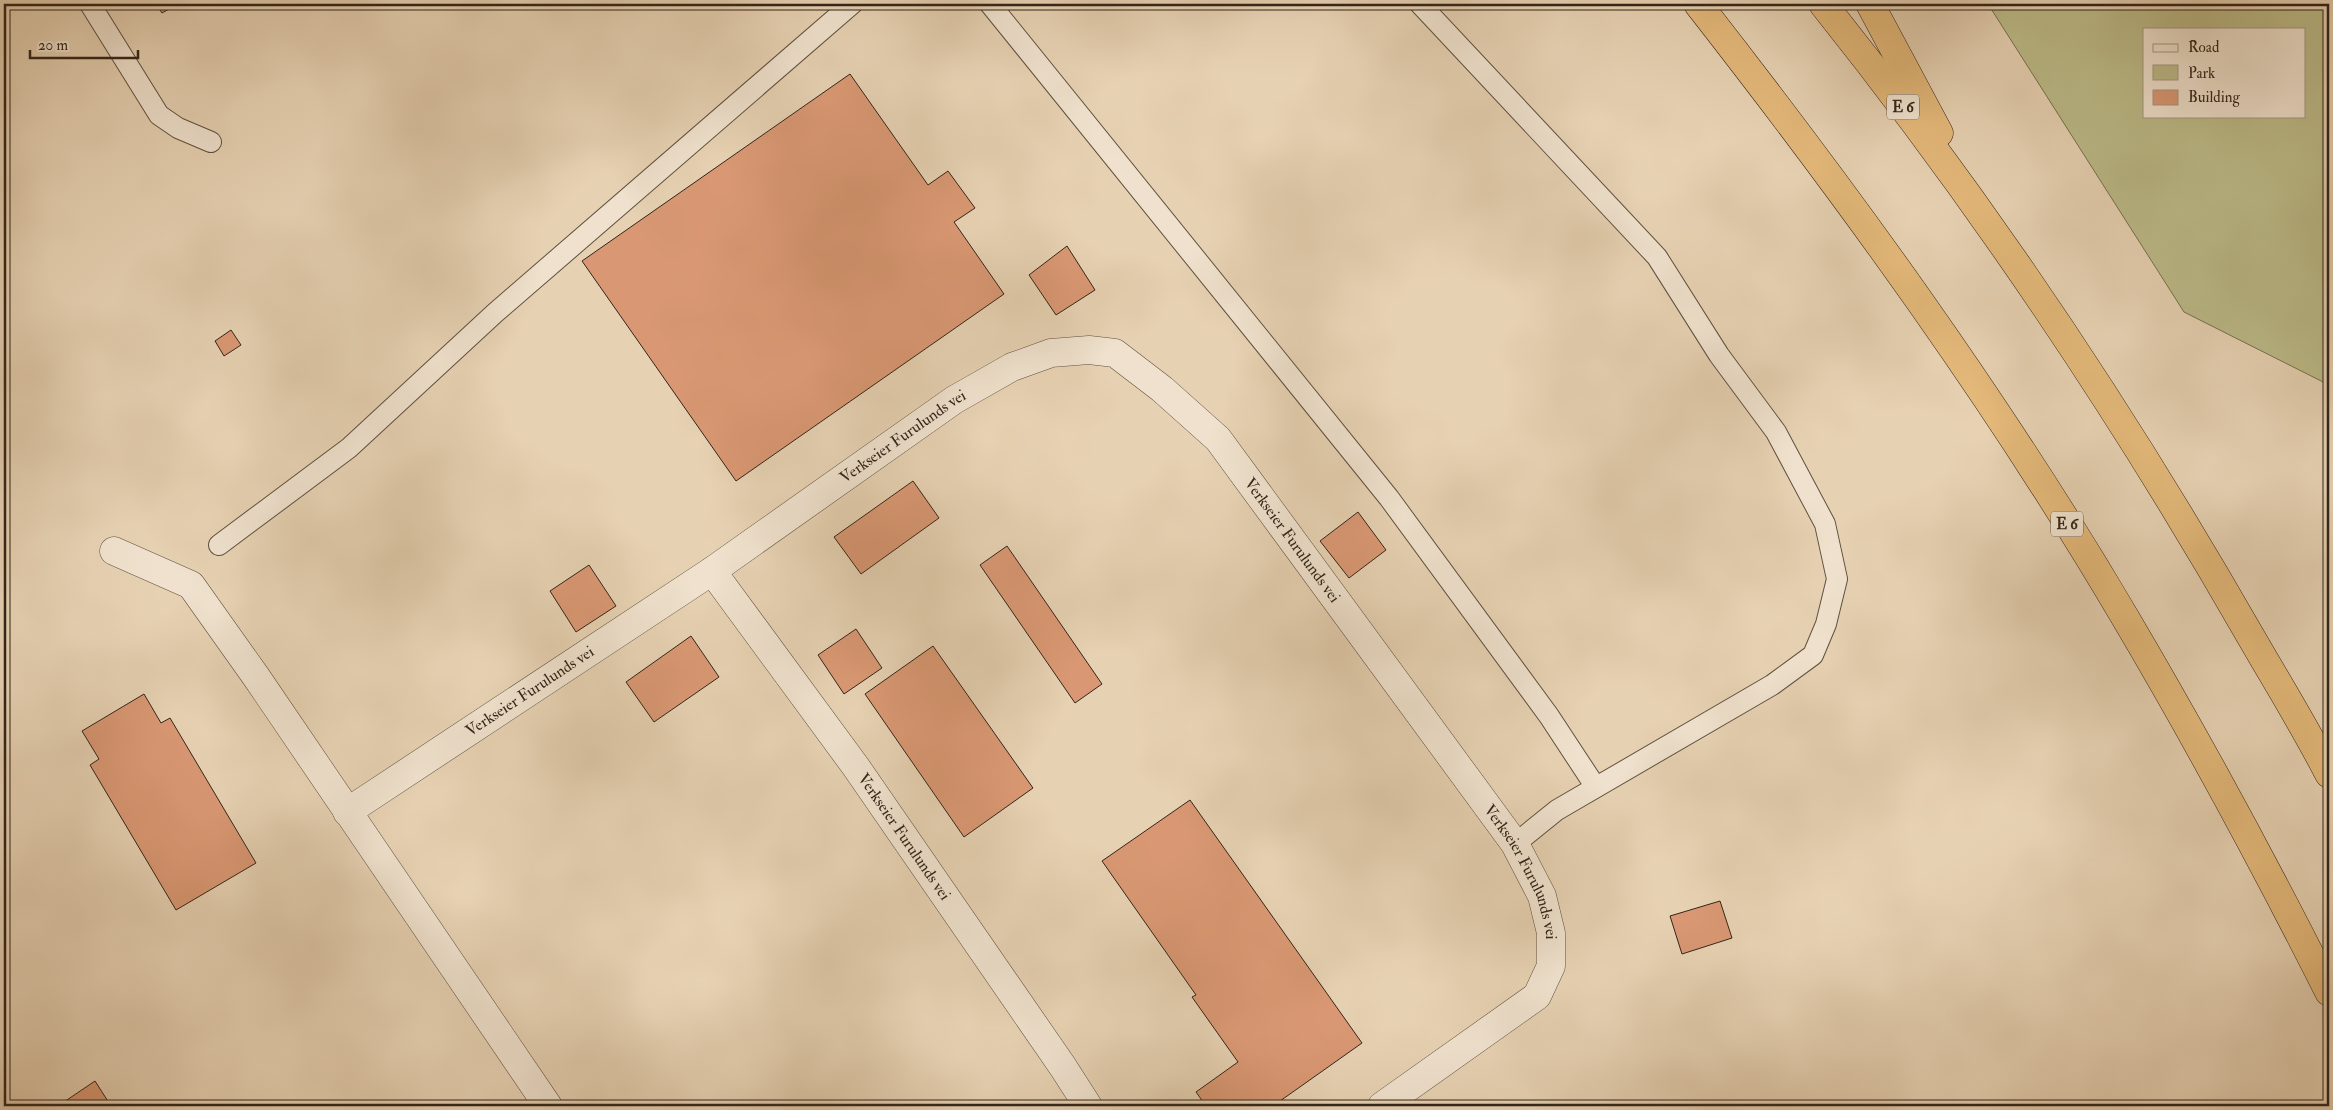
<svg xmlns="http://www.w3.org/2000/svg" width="2333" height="1110" viewBox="0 0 2333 1110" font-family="'IM FELL Double Pica',serif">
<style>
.green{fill:#bbba88;stroke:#777050;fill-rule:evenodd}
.building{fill:#d99873;stroke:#332519}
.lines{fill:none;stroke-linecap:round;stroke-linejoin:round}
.lane-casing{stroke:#60503f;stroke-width:22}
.street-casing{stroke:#60503f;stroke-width:29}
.highway-casing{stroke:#332519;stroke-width:29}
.lane{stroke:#efe1cd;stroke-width:20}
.street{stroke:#efe1cd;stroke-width:28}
.highway{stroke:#e3b879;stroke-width:28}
.labels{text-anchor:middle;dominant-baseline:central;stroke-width:4;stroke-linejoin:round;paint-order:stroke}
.shield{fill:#efe1cd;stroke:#6b5d4f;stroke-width:1}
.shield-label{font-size:15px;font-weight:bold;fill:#332519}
.street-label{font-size:16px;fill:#332519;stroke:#efe1cd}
</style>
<rect width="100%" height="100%" fill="#e6d1b2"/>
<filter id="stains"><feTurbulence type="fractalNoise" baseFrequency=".004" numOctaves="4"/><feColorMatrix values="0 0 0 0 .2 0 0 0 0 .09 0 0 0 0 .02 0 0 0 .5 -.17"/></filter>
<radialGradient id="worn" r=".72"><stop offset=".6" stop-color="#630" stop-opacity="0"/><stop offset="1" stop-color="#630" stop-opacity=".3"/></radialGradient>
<path class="green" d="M1988,4h341v381l-145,-73zM2144,29h160v87h-160z"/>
<g class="building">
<polygon points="156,4 178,4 162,13"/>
<polygon points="850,74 928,185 948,171 975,208 954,222 1004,294 736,481 582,261"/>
<polygon points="1067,246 1095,290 1056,315 1029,275"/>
<polygon points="231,330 241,345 224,356 215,341"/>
<polygon points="913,481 939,518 861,574 834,537"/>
<polygon points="1358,512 1386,550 1349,578 1320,541"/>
<polygon points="1007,546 1102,684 1075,703 980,565"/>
<polygon points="589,565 616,606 576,632 550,591"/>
<polygon points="856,629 882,668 844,694 818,655"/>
<polygon points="691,636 719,677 654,722 626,682"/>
<polygon points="933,646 1033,788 964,837 865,694"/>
<polygon points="144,694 161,723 170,718 256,863 176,910 90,765 99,759 82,731"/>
<polygon points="1190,800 1362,1043 1273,1106 1206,1106 1196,1092 1238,1062 1192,997 1196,995 1102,861"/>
<polygon points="1720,901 1732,938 1682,954 1670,916"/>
<polygon points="95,1081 111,1106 58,1106"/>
</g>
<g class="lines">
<g class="lane-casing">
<g id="lane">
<polyline points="90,4 159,115 178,128 211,142"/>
<polyline points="990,4 1389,498 1549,716 1595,786"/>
<polyline points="1420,4 1657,257 1719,355 1776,432 1825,524 1837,579 1826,624 1813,655 1772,685 1557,810 1515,844"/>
<polyline points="219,545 349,448 495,313 852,4"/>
</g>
</g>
<g class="street-casing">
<g id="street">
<polyline points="114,551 191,585 257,678 548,1106"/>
<path id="s1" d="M712,571l144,196 207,300 25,39"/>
<path id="s2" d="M347,812l365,-241 242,-171 58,-33 39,-14 38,-3 26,3 47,36 56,50 297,405 27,52 9,37v33l-14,30 -155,110"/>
</g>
</g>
<g class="highway-casing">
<g id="highway">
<path d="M1698,4c153,196 301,399 428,615 72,122 139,246 203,373"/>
<path d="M1823,4c159,199 301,411 428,633 26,45 54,90 78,137"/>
<polyline points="1870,4 1939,133"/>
</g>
</g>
<use href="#lane" class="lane"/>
<use href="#street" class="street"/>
<use href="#highway" class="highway"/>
</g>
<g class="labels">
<g class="shield">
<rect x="1887" y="94.5" width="32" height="25" rx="4"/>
<rect x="2051" y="511.5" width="32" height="25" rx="4"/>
</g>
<g class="shield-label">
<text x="1903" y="107">E 6</text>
<text x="2067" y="524">E 6</text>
</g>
<g class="street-label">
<text stroke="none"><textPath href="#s2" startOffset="671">Verkseier Furulunds vei</textPath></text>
<text stroke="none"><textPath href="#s2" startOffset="1166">Verkseier Furulunds vei</textPath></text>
<text stroke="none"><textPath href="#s2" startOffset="219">Verkseier Furulunds vei</textPath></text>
<text stroke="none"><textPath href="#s1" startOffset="328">Verkseier Furulunds vei</textPath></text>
<text stroke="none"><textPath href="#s2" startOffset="1571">Verkseier Furulunds vei</textPath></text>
</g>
</g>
<rect width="2333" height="1110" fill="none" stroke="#e6d1b2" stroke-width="20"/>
<rect x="5" y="5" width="2323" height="1100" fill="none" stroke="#332519" stroke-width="2.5"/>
<rect x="10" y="10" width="2313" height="1090" fill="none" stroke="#332519"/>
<rect x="2143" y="28" width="162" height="90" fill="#efe1cd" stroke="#a49685"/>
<rect x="2153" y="44" width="25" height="8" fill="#efe1cd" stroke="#a49685"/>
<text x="2188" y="52" font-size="15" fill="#332519">Road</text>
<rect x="2153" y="65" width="25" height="15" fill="#bbba88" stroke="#a49685"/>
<text x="2188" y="78" font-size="15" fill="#332519">Park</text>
<rect x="2153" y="90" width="25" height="15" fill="#d99873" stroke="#a49685"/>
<text x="2188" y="102" font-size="15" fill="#332519">Building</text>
<path d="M30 50v8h108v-8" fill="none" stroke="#332519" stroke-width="2.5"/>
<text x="38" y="50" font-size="15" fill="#332519" stroke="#efe1cd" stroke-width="4" paint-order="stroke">20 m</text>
<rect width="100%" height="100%" filter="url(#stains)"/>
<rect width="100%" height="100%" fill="url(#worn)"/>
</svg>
